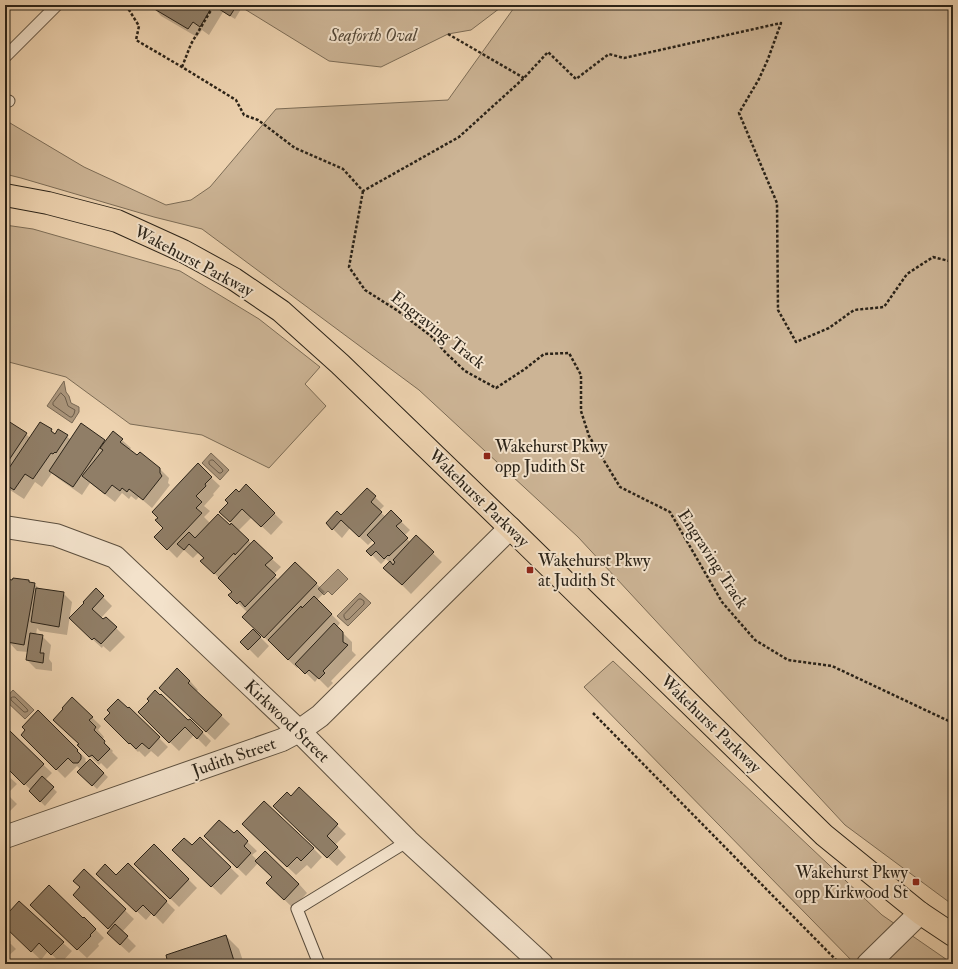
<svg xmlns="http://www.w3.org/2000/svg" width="958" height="969" viewBox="0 0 958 969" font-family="'IM FELL Double Pica',serif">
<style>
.green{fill:#ccb495;stroke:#7c6c56}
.water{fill:#ab967c;stroke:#786854}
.shadow{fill:#0003}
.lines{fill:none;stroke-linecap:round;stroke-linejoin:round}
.shore{stroke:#6b5c4a;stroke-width:1}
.building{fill:#907e67;stroke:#2b2318}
.lane-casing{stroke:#5c4f3e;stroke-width:13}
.street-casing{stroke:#5c4f3e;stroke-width:24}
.primary-casing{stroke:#2b2318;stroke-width:24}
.path{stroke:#2b2318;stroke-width:2.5;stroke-dasharray:3 2;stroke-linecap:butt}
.lane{stroke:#f3e2cb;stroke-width:11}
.street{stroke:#f3e2cb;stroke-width:22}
.primary{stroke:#edd2af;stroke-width:22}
.poi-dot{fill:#8f2418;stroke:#f3e2cb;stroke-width:1.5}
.labels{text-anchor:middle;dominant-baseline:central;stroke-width:4;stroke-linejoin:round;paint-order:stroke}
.park-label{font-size:17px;font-style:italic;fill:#534737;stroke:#f3e2cb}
.street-label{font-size:17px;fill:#2b2318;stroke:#f3e2cb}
.poi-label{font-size:17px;fill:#2b2318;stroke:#f3e2cb;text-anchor:start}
</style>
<rect width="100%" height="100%" fill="#edd2af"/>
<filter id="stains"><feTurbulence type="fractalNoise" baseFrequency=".005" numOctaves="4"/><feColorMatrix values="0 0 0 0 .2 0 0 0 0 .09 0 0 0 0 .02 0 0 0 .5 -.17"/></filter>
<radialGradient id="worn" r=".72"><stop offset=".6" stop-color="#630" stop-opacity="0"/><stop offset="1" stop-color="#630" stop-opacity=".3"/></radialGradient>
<g class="green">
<polygon points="238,5 504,5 471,30 448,34 381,67 329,61"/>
<polygon points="516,5 953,5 953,905 845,825 578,537 419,390 202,229 154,217 21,178 5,174 5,120 84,167 166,205 191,200 210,187 276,109 448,100"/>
<polygon points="5,225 33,229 180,271 259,319 320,367 305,384 326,406 269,468 202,435 130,424 66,377 5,361"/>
<polygon points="613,661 882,915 953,964 855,964 584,687"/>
</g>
<g class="water">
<polygon points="64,381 66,392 69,396 71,403 79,407 79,412 72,423 47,406"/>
<polygon points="211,453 229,470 220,480 202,463"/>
<polygon points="338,569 348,579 332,595 328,591 324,595 318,589"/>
<polygon points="360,593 371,603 348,626 337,616"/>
<polygon points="13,690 34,710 25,719 5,700 5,699"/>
</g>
<g class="shadow">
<polygon points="154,5 221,5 222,6 223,5 236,5 241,9 235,19 223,12 209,35 202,30 197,37 161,16 153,7"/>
<polygon points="5,420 26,434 30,438 41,423 51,430 56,435 59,430 71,440 104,441 106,442 122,440 131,448 129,450 137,456 160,469 169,478 168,483 170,485 152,508 139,497 136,500 131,496 129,499 122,493 115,502 90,483 82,495 59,479 52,473 42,487 35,482 24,499 10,490 7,486 6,487 5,486"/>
<polygon points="198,465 220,486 213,494 214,495 204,506 210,511 204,517 210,523 230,526 232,523 221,512 246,486 283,522 271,535 252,517 238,531 252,544 272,559 281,567 273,575 279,580 295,563 325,592 317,600 340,623 337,627 352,642 352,651 356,655 331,681 333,683 328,688 318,678 315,682 299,666 297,668 252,626 248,613 230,595 233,592 202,561 205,558 199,552 193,558 184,550 177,558 156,537 165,528"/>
<polygon points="367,489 384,506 379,511 386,517 391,512 410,530 404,536 411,543 416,537 442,562 411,594 385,568 390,563 386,559 381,564 368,551 376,543 373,540 368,545 350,528 342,538 327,523 341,516"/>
<polygon points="29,581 31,584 34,584 40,589 63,593 72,602 67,635 40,631 37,628 36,635 42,636 51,645 49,659 52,663 52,671 36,669 27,660 28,652 17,651 5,638 5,594 6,595"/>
<polygon points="96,590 112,606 101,618 103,621 106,618 125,637 110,652 103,646 102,648 79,627"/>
<polygon points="260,637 269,646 258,658 242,642"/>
<polygon points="190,681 198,690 196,692 230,724 215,740 169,697"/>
<polygon points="72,698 101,726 98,730 104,737 102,740 113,751 112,752 118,758 107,769 101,763 99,765 78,745 80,744"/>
<polygon points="129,708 168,747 158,757 151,751 145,757 139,751 138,752 105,719 128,710"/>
<polygon points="38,712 86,759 85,760 87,763 90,760 108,777 97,789 79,772 81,770 77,766 65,778 22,735"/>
<polygon points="139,712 188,722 190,720 211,741 206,747 194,735 179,751"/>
<polygon points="10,732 52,773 45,780 57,792 45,806 30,791 31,790 5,765 5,750 9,746 5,742 5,738"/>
<polygon points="5,773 17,784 7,794 17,804 6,815 5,813"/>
<polygon points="300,789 346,834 335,845 346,857 337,866 283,815 292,797"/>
<polygon points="237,832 257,851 252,855 257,860 299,884 307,893 293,908 267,883 273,877 258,863 246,876 214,845 234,835"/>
<polygon points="252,833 313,848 322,857 311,869 307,865 296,875"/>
<polygon points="200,838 239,876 221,895 182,858"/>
<polygon points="154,845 197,888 179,907 135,864"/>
<polygon points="128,864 175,910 163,924 152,913 146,920 106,882 116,877"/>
<polygon points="84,871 134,919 122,932 136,946 129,953 117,942 111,930 83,904 81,888"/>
<polygon points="5,912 9,913 63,943 72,951 61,963 48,951 41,960 5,926"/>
<polygon points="40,914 82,919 84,918 104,938 98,944 99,946 87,958"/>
<polygon points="5,936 11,942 10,943 16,949 5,959"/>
<polygon points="226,936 239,949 244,964 169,964"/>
</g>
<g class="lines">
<g class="shore">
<polygon points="61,393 65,397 68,406 75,410 74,414 72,417 70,417 53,405 53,403"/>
<polygon points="211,460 213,460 222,469 223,471 221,473 219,473 209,464 209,462"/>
<polygon points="359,599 361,599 364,601 364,604 349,619 346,620 344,617 344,615"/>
<polygon points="13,697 15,697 27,709 28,711 26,712 24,712 11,700 11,698"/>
</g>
</g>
<g class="building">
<polygon points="153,5 213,5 200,27 193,22 188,29 151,7"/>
<polygon points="222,5 237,5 230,16 219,9"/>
<polygon points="5,419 27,433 5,466"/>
<polygon points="40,422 52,429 51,431 55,434 58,429 68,435 56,453 55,452 53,454 51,453 33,479 25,474 14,490 5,484 5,474"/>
<polygon points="81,423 105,440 73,487 49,471"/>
<polygon points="113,431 123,439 120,442 137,455 140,452 160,468 160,473 162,476 143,500 129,489 127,492 122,488 120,491 112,485 105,494 82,476 103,450 100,448"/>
<polygon points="198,463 212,477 205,484 206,486 196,496 202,502 196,508 202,513 167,550 154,537 163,528 155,520 158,518 152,512"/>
<polygon points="246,484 275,513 261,527 242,509 230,522 219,512 228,503 225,500 236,489 239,492"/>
<polygon points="367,488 376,496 371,502 382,512 359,537 341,520 332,530 326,523 337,511 341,515"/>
<polygon points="391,510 402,521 396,526 408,538 389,556 388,555 384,559 376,551 371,556 366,551 375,543 367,535"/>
<polygon points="218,514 230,525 231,523 249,540 235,555 234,553 214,574 200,561 204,558 189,544 184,550 177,544 189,532 195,538"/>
<polygon points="416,535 434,552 402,585 383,568 390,561 393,565 395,562 393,560"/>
<polygon points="254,540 273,558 265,565 276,575 245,607 240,601 237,604 228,595 232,592 218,578"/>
<polygon points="295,562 317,583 264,638 242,617"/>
<polygon points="13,578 29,580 29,582 35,583 24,645 7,642 9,635 5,635 5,594 7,579 12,580"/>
<polygon points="36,588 64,592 59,627 31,622"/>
<polygon points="96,588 104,596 92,609 103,619 106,617 117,627 101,644 94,638 92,640 69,618 84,603 83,602"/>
<polygon points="314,596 332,614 288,660 268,640 301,606 302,608"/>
<polygon points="334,623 343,632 343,642 348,645 323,671 325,673 319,679 309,670 305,674 295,664"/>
<polygon points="253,629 261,637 248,650 240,642"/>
<polygon points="30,633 43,635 40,653 44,653 43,663 26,660"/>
<polygon points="177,668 190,681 188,683 222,715 206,732 159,688"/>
<polygon points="155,690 160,695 161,694 188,720 190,719 203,732 197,739 185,727 169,743 138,712 149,701 147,699"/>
<polygon points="72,697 93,717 89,720 96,727 94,730 105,741 104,743 110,749 98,761 92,755 89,757 77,745 79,744 53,720 63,709 62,708"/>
<polygon points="118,699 128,708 129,707 160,737 149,749 142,743 136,749 130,743 129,744 104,719 110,713 107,710"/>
<polygon points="38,710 78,750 77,751 81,755 81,759 78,763 73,763 68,758 56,770 21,735 25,730 22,727"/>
<polygon points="10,731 44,764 24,785 5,766 5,749 8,746 5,743 5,736"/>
<polygon points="90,759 104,773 92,786 77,772"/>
<polygon points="5,771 9,775 5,779"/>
<polygon points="42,776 54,787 40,802 29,791"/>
<polygon points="299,787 338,824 327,836 338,847 327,858 273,806 287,792 291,796"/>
<polygon points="5,791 9,795 5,799"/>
<polygon points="264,801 314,848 301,861 297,857 287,867 242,824"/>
<polygon points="219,820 234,833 237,830 248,841 244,846 251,853 237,868 204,836"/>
<polygon points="200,837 231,867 211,887 172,850 184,838 192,845"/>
<polygon points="154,844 189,879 170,899 134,864"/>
<polygon points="265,851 299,884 284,900 266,883 272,877 255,861"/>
<polygon points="128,863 167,901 154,916 143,905 136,912 96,874 105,864 116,875"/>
<polygon points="84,869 126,909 108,929 73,895 80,887 73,881"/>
<polygon points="49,885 83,918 84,917 96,929 90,935 91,936 77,950 30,905"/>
<polygon points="19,901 64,942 51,955 39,943 31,952 5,927 5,911 7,909 9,912"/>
<polygon points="115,924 128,936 120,945 107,933"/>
<polygon points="226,935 235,964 168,964 166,955"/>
</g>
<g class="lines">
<g class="lane-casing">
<g id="lane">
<polyline points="5,57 57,5"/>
<polyline points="5,101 9,101"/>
<polyline points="319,964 297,909 408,841"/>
</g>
</g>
<g class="street-casing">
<g id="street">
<polyline points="5,527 56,535 115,557 299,731 408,841 542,964"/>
<polyline points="5,837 282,740 299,731 320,716 510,528"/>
<polyline points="868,964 920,913"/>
</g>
</g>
<g class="primary-casing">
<polyline id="primary" points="5,195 48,203 117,221 183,251 234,279 281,311 340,364 510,528 824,835 920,913 953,935"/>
</g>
<g class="path">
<polyline points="126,5 139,26 136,40 182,67 236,100 244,115 258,120 295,148 343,169 363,191 459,137 524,78 548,52 576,79 609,54 624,58 781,23 768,59 759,79 739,113 777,203 778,310 796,342 829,328 854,310 884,307 907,274 933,257 953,262"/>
<polyline points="448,34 524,78"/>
<polyline points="182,67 191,44 214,5"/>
<polyline points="363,191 349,267 365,290 398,311 431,336 446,353 465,371 496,388 525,369 544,354 569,353 581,375 581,411 589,436 620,487 670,512 722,602 755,640 788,660 832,666 953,723"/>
<polyline points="593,713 840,964"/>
</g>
<use href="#lane" class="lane"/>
<use href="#street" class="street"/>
<use href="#primary" class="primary"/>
</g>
<g class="poi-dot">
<rect x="483" y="452" width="8" height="8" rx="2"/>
<rect x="526" y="566" width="8" height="8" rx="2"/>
<rect x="912" y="878" width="8" height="8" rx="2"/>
</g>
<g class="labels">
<g class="park-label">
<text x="373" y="35">Seaforth Oval</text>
</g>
<g class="street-label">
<text transform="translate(194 261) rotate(28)">Wakehurst Parkway</text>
<text transform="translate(438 330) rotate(38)">Engraving Track</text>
<text transform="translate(479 498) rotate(44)">Wakehurst Parkway</text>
<text transform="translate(713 559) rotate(57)">Engraving Track</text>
<text transform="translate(287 721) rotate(44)">Kirkwood Street</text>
<text transform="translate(711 724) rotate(44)">Wakehurst Parkway</text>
<text transform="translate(234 757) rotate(-19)">Judith Street</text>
</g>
<g class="poi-label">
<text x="495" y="446">Wakehurst Pkwy<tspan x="495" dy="20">opp Judith St</tspan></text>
<text x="538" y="560">Wakehurst Pkwy<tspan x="538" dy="20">at Judith St</tspan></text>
<text x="908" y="872" text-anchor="end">Wakehurst Pkwy<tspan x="908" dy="20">opp Kirkwood St</tspan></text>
</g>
</g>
<rect width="958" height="969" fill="none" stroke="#edd2af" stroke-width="20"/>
<rect x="6" y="6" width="946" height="957" fill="none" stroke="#2b2318" stroke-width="2"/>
<rect x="10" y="10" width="938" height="949" fill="none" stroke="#2b2318"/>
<rect width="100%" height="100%" filter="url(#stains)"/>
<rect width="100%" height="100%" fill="url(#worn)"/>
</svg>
